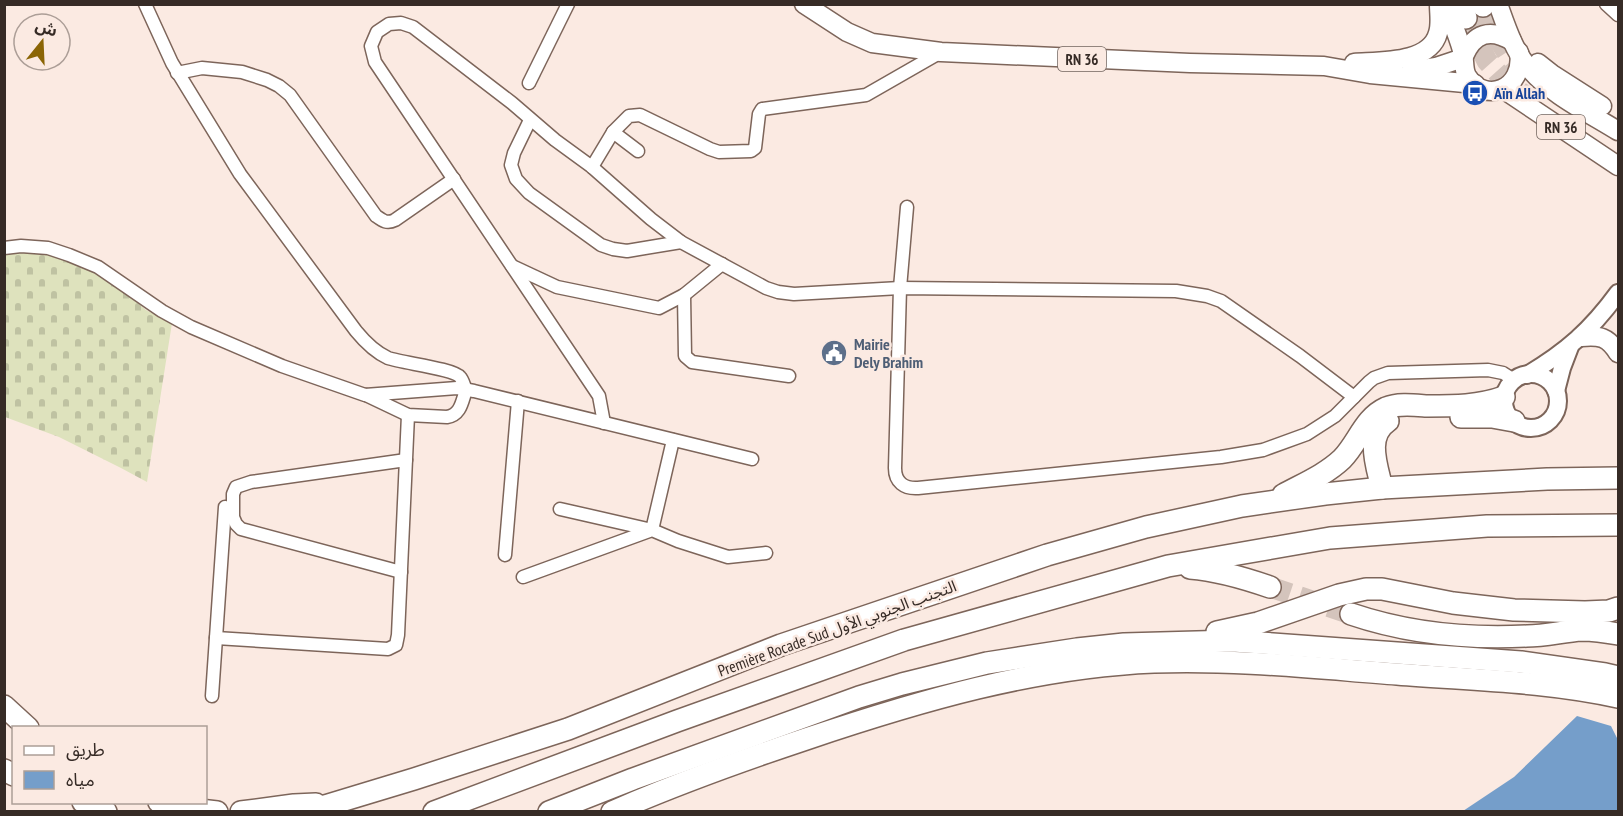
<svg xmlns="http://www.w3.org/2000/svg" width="1623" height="816" viewBox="0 0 1623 816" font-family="'PT Sans Narrow','Noto Sans Arabic',sans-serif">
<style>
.cemetery{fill:url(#cemetery-stones)}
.water{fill:#759eca}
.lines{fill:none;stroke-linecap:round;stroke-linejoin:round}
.highway-tunnel{stroke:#d4c4bc;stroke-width:21;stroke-dasharray:21 10;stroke-linecap:butt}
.street-casing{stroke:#7d655a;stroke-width:15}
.secondary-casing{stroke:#7d655a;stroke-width:20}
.primary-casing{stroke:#7d655a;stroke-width:21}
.highway-casing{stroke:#7d655a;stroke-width:24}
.street{stroke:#fff;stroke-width:12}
.secondary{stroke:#fff;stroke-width:16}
.primary{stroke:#fff;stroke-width:18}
.highway{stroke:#fff;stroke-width:21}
.labels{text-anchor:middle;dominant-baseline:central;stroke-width:5;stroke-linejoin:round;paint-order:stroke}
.shield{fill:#fbeae2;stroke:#71645e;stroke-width:1.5}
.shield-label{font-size:15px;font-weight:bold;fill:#362b26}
.transit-label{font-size:16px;font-weight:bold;fill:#164399;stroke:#fbeae2;text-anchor:start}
.service-label{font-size:16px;font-weight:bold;fill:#4e5e75;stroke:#fbeae2;text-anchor:start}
.street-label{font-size:16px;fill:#362b26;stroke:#fbeae2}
</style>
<defs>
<pattern id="cemetery-stones" width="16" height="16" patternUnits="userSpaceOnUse" patternTransform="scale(1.5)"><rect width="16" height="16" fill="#dee2bd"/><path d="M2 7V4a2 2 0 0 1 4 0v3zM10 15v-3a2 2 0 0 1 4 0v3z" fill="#bfc2a2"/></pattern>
</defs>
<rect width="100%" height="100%" fill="#fbeae2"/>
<polygon class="cemetery" points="19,251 56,256 84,265 119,287 146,310 172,323 147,482 121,468 59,437 5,417 4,254"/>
<polygon class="water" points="1577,716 1611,726 1618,740 1618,811 1463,811 1514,777"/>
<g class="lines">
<g class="highway-tunnel">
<path d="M1483,6c11,25 23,52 44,70"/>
<polyline points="1466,18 1487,61 1505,81 1524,95"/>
<polyline points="1270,587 1351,614"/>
</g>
<g class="street-casing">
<g id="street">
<path d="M145,4l27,59 68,111 116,157c9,11 19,21 32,27 15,5 66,11 72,19 3,3 4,9 6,13 -4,11 -5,25 -19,27l-39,-2 -42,-20"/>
<polyline points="1606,4 1618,15"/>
<path d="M177,73l25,-5 40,4 25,8 12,6 11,9 86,121c7,5 11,8 19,4l59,-41"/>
<polyline points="529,83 568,4"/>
<polyline points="530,120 514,153 511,165 516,179 529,193 601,245 613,249 627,251 681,242"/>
<polyline points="613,132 638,151"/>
<polyline points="592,167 613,132 629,116 640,115 710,149 719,152 751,151 755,148 759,114 762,109 866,95 941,52"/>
<path d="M907,207l-7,81 -5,180c0,14 9,21 23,20l303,-31 42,-7 44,-16 28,-18 34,-34 5,-4 14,-5 100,-3 15,3 11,7"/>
<polyline points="4,248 21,246 48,248 69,255 98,267 162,311 191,327 282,366 365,395 457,388 474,391 752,459"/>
<polyline points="512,266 557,287 659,308 684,295 722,264"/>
<polyline points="684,295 685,356 692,362 789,376"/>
<polyline points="604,423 599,396 375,62 371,46 377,32 389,24 401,23 413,27 512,103 555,140 592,167 651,219 681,242 766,288 778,292 794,294 900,288 1176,291 1207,296 1221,301 1300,356 1354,397"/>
<polyline points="560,509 652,530 673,440"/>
<polyline points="505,555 518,401"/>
<polyline points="401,572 241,529 236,524 233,517 233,494 236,487 251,482 406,460"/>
<polyline points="523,577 652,530 678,541 728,557 766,553"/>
<polyline points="216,638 388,649 396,645 398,635 408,415"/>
<polyline points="212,696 225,507"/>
</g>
</g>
<g class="secondary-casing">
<g id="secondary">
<circle cx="1531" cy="401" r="27"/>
<path d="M1527,375c39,-23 64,-45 91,-82"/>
<polyline points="1556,391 1562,368 1570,347"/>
</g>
</g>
<g class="primary-casing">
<g id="primary">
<polyline points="804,4 847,32 872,43 941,52 1190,63 1324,66 1370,74 1475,84"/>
<path d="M1447,4c4,18 12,33 16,50 2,7 0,15 4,22 18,29 58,13 52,-24"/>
<path d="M1498,4c8,22 15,45 30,63 20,26 63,47 90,64"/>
<path d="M1464,56c10,-23 26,-28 48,-15"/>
<path d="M1354,63c25,-2 76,1 84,-30 3,-9 1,-19 1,-29"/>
<polyline points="1538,63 1552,74 1602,106"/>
<polyline points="1411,71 1436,67 1463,58"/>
<polyline points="1503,89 1618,166"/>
<path d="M1581,337c19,-2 27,0 37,16"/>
</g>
</g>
<g class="highway-casing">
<g id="highway">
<polyline points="1462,4 1466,18"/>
<polyline points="1483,4 1483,6"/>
<polyline points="1461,417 1492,417 1514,421"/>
<path d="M1382,488c-5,-22 -17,-52 6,-67"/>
<path d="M1283,495c20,-11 42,-20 59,-36 16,-16 22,-41 44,-51 12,-5 28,-3 41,-2 27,0 52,0 77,-9"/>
<path d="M1190,568c27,2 54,10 80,19"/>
<path d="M1351,614c56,19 117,25 176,22 19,0 37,-5 55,-6 12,0 25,2 36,4"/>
<polyline points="1217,632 1258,623 1339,595 1366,589 1382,589 1453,603 1514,610 1585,612 1609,611 1618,608"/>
<polyline points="4,706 28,728"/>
<polyline points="4,770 14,775"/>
<polyline points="83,802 106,812"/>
<polyline points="159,802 191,809 217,812"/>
<polyline points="241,812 294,805 316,804"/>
<polyline points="303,812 328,805 414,779 568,729 781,645 1047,555 1146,527 1242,506 1325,494 1382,488 1547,479 1618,478"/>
<polyline points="434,812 677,721 904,640 1168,566 1330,538 1487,526 1618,525"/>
<polyline points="549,812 633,779 859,697 902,684 987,663 1077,649 1124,644 1233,641 1521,662 1605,674 1618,677"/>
<path d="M612,812c64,-28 128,-51 194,-73 113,-38 228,-72 348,-77 81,-3 162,6 243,12 74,6 149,7 221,23"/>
</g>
</g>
<use href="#street" class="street"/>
<use href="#secondary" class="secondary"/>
<use href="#primary" class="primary"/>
<use href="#highway" class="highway"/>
</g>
<defs>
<g id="bus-disc" transform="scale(1.35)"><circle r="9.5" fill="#1a4fb4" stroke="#fbeae2"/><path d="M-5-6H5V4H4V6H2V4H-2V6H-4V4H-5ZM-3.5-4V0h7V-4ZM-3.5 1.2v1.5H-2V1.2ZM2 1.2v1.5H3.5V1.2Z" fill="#fff"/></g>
<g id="civic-disc" transform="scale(1.35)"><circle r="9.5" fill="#5c6f8a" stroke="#fbeae2"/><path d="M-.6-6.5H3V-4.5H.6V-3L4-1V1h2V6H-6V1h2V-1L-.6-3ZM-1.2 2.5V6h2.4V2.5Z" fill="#fff"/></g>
</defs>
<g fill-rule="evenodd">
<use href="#bus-disc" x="1475" y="93"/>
<use href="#civic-disc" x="834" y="353"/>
</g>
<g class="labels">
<g class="shield">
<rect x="1058" y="47" width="48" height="24" rx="4.5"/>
<rect x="1537" y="115" width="48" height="24" rx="4.5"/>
</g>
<g class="shield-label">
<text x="1082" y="59">RN 36</text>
<text x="1561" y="127">RN 36</text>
</g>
<g class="transit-label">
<text x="1494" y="93">Aïn Allah</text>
</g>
<g class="service-label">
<text x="854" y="344">Mairie<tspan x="854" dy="18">Dely Brahim</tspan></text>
</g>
<g class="street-label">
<text transform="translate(837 628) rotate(-20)">Première Rocade Sud التجنب الجنوبي الأول</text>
</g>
</g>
<rect width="1623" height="816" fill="none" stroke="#362b26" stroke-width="12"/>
<rect x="12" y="726" width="195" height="78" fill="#fbeae2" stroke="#ac9e97" stroke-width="1.5"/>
<rect x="24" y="746" width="30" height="9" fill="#ffffff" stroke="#ac9e97" stroke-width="1.5"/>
<text x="66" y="756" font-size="18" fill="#362b26">طريق</text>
<rect x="24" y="771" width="30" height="18" fill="#759eca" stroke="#ac9e97" stroke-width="1.5"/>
<text x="66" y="786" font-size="18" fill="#362b26">مياه</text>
<g transform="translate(42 42) rotate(18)"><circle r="28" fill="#fbeae2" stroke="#ac9e97" stroke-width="1.5"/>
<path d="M0-4.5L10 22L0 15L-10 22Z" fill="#8b6505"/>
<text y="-9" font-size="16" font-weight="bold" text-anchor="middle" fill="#362b26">ش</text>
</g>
</svg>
